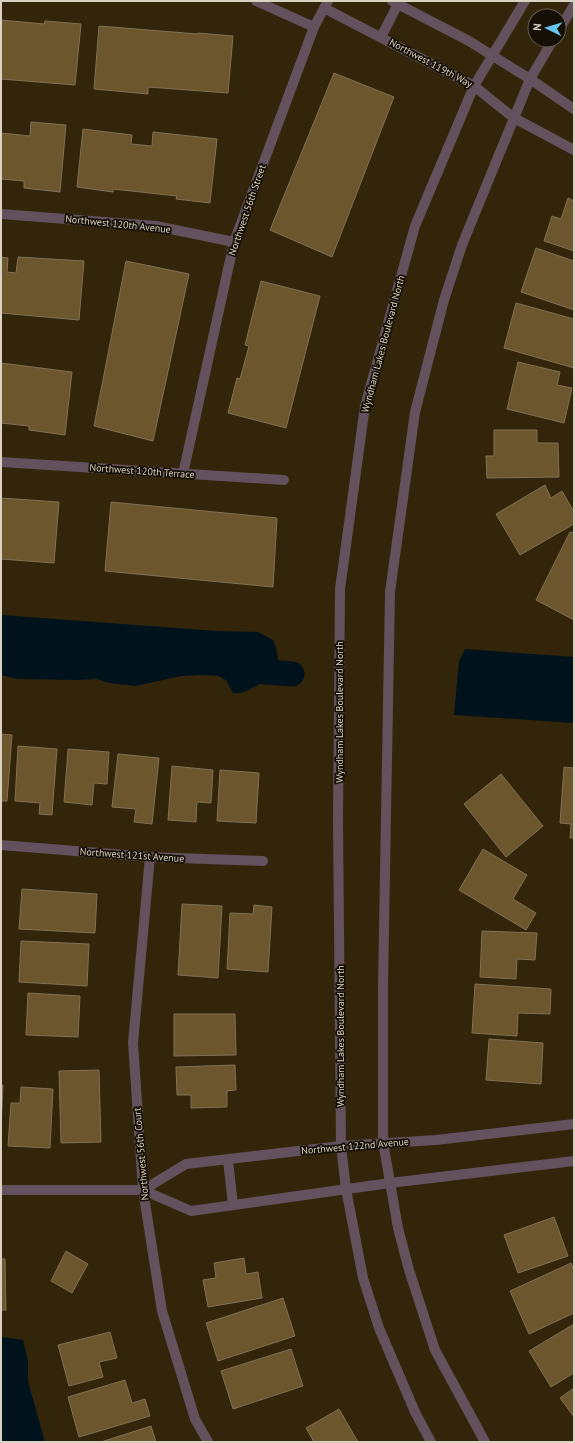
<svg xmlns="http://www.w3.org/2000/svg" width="575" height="1443" viewBox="0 0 575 1443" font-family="'PT Sans',sans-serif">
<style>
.water{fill:#00131c}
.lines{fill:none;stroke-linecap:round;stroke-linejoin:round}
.canal{stroke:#00131c;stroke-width:25}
.building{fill:#6b562d;stroke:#817154}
.service{stroke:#63515d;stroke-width:10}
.minor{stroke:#63515d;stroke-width:10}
.tertiary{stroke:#63515d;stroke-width:10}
.labels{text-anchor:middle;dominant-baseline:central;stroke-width:3.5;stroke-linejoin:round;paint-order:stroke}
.street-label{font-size:10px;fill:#dad1c1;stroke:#150f05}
</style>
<rect width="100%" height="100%" fill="#322509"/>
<g class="water">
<path d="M1,615l216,16 41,1 15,8c7,18 6,22 0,40 -5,1 -11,3 -15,5 -9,5 -15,9 -25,8l-7,-13 -8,-4 -16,-1 -21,1 -45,10 -27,-3 -12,-4 -20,1 -60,-1 -16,-4z"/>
<polygon points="465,649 574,657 574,723 454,715 459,661"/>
<polygon points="1,1337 23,1340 28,1361 28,1381 45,1442 1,1442"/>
</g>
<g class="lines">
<polyline class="canal" points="241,670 292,674"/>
</g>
<g class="building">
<polygon points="1,20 44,24 45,21 81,24 75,85 1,79"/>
<polygon points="99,26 198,34 198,33 233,36 228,93 148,87 148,94 94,89"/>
<polygon points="334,73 394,97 332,257 270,230"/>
<polygon points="31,122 66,125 60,192 24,188 24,181 1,179 1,133 30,136"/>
<polygon points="83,129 132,135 131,144 152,146 153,132 217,139 210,203 176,199 177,196 113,189 113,192 77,187"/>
<polygon points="568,198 574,201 574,251 544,241 552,216 561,219"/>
<polygon points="536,248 574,261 574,310 521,292"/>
<polygon points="1,257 8,258 7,272 16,273 18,257 84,261 79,320 1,313"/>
<polygon points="126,261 189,274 153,441 94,426"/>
<polygon points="261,281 320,296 286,428 228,413 237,378 240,379 249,346 245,345"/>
<polygon points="516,303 574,319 574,368 504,348"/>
<polygon points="518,362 560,372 557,385 572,388 564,423 507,409"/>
<polygon points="1,363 72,372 65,435 29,430 29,426 1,423"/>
<polygon points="494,430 537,430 537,443 558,443 559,477 487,478 486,456 494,456"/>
<polygon points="545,485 551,498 562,491 574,512 574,524 520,555 496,514"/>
<polygon points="1,498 59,502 54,563 1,559"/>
<polygon points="111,502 277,518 273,587 105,571"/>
<polygon points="570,532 574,533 574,620 536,600"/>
<polygon points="1,734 12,735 7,801 1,801"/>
<polygon points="18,746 57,749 52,815 39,814 40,803 15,801"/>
<polygon points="68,749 109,752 107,784 94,783 92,805 64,802"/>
<polygon points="118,754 159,758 152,824 134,822 136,809 112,807"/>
<polygon points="172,766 213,770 211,803 197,802 196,822 168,820"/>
<polygon points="564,767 574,768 574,838 570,838 571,824 560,823"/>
<polygon points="220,770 259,773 256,823 217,821"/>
<polygon points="501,774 543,826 506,857 464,804"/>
<polygon points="483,849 527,875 513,899 536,913 526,930 459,890"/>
<polygon points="22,889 97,894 95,933 19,929"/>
<polygon points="182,904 222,906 218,978 178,975"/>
<polygon points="254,905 272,907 268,972 227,969 230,913 253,914"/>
<polygon points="482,931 537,933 535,960 517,959 516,979 480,977"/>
<polygon points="21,941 89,944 87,986 19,982"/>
<polygon points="475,984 551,989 550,1014 518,1013 517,1036 472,1033"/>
<polygon points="28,993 80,996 78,1037 26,1035"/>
<polygon points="174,1014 235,1014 236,1055 174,1056"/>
<polygon points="489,1039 543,1043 541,1084 486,1080"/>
<polygon points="235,1065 236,1090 227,1091 227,1107 191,1108 191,1095 177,1095 176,1067"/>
<polygon points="99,1070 101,1142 61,1143 59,1071"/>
<polygon points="1,1085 3,1085 1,1129"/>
<polygon points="21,1087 53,1089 50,1148 8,1146 11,1103 20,1103"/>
<polygon points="554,1217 568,1256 518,1273 504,1235"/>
<polygon points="66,1251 88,1264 72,1293 51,1281"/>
<polygon points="244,1258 246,1274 258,1272 262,1298 208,1307 203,1280 216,1278 214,1263"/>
<polygon points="1,1259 5,1259 6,1310 1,1310"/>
<polygon points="571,1263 574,1270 574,1313 529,1334 510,1291"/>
<polygon points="283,1298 295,1336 218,1361 206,1323"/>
<polygon points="574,1324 574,1373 551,1387 529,1351"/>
<polygon points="110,1332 117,1358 99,1362 103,1377 69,1386 58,1345"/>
<polygon points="291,1349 303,1386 233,1409 221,1371"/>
<polygon points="125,1380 132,1403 145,1399 150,1416 79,1437 68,1397"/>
<polygon points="574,1388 574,1417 560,1398"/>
<polygon points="339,1409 358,1442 314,1442 306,1428"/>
<polygon points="151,1426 156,1442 101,1442"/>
</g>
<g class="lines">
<g class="service">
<polyline points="381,37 398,4"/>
<polyline points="228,1160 233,1205"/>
</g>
<g class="minor">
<polyline points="256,1 314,27"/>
<polyline points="392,1 469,41 530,79 574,109"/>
<polyline points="324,8 474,86 514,118 574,150"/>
<polyline points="1,214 156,226 234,242"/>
<polyline points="1,462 284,480"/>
<polyline points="183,474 234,242 314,27 328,1"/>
<polyline points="1,845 150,857 263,861"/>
<polyline points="150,857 133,1043 143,1190 162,1311 195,1419 208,1442"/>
<polyline points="1,1190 143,1190 191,1211 390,1183 574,1161"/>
<polyline points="143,1190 186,1164 341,1146 436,1140 574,1124"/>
</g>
<g class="tertiary">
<polyline points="559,30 574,5"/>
<polyline points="431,1442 415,1412 379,1328 363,1278 346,1189 341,1146 338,820 340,589 365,406 415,226 474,86 525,1"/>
<polyline points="485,1442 435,1350 409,1270 398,1228 383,1142 383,985 390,592 415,412 444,300 462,245 530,79 553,40"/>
</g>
</g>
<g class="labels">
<g class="street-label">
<text transform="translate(431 63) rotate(28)">Northwest 119th Way</text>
<text transform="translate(247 210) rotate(-71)">Northwest 56th Street</text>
<text transform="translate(118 224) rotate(6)">Northwest 120th Avenue</text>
<text transform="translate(383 344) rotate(-75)">Wyndham Lakes Boulevard North</text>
<text transform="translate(142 471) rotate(4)">Northwest 120th Terrace</text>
<text transform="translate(339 712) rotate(-90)">Wyndham Lakes Boulevard North</text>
<text transform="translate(132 855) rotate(4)">Northwest 121st Avenue</text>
<text transform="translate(340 1036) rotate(-90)">Wyndham Lakes Boulevard North</text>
<text transform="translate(355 1146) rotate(-5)">Northwest 122nd Avenue</text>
<text transform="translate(141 1154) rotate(-95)">Northwest 56th Court</text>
</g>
</g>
<rect width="575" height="1443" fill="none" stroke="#dad1c1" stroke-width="4"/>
<g transform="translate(547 28) rotate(275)"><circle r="19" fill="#150f05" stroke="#645d50"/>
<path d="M0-3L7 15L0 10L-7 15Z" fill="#65c5ee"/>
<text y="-6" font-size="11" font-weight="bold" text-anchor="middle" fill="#dad1c1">N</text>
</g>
</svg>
